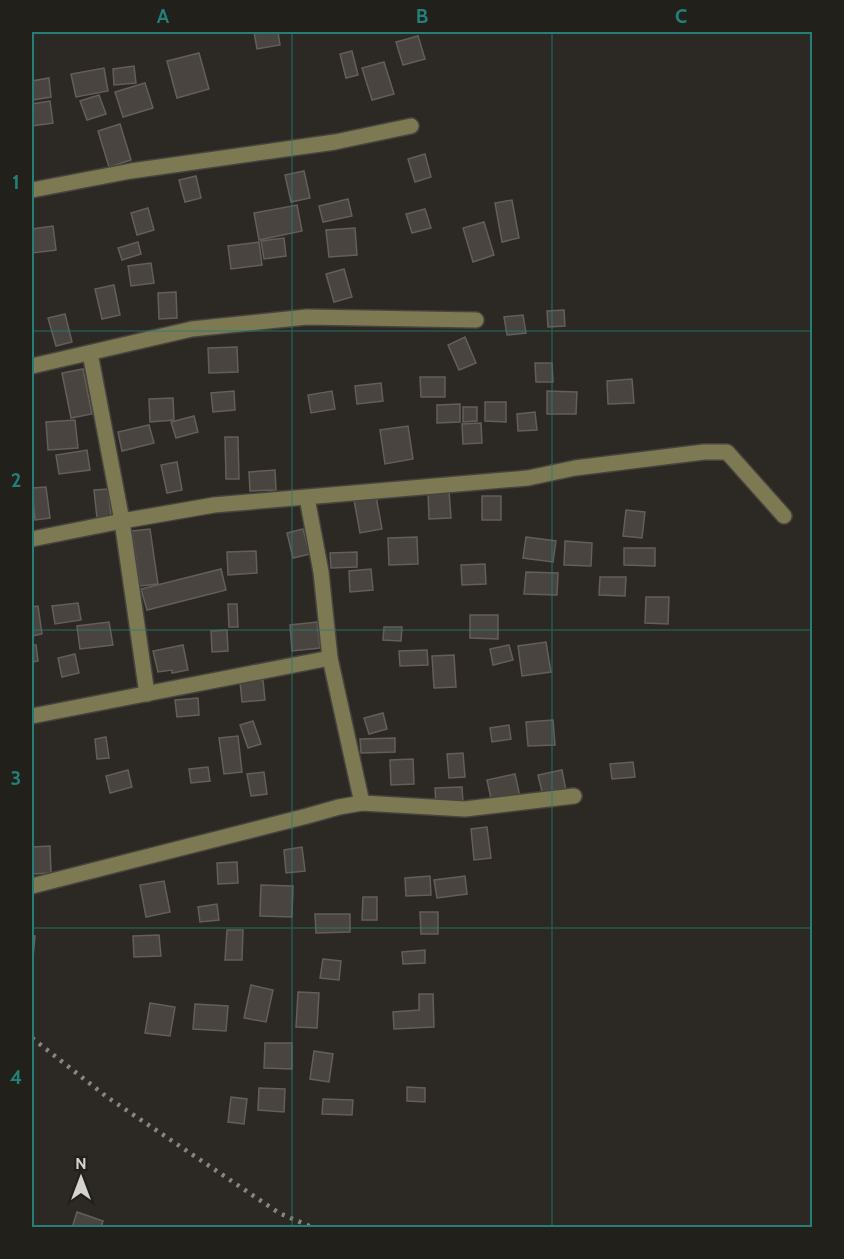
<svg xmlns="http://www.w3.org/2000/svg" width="844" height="1259" viewBox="0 0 844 1259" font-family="Cabin,sans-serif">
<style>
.building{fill:#4a4441;stroke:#645e5a;stroke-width:1.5}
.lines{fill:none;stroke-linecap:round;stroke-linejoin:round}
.minor-casing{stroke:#47443f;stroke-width:18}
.minor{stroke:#7c7953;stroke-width:15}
.rail{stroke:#898682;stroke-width:4.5;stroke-dasharray:3 6;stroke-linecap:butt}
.grid{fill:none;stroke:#237f78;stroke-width:1.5;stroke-opacity:0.55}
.neatline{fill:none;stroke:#237f78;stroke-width:2}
.grid-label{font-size:20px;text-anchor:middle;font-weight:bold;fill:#237f78}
</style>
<rect width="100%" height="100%" fill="#2c2924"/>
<g class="building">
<polygon points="254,32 278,32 280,45 257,49"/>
<polygon points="418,36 425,59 403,65 396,42"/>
<polygon points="352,51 358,75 346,78 340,54"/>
<polygon points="199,53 209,89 177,98 167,61"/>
<polygon points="384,62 394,94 372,100 362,68"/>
<polygon points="134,66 136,83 114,85 113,69"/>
<polygon points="104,68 108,91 76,97 71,74"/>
<polygon points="49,78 51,97 32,100 32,81"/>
<polygon points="145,83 153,108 123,117 115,92"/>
<polygon points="99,95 106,114 87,120 80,101"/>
<polygon points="50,101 53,123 32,126 32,104"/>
<polygon points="120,124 131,160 109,167 98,131"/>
<polygon points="425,154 431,177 415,182 408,159"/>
<polygon points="304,171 310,198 291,202 285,175"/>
<polygon points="196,176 201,198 185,202 179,180"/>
<polygon points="348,199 352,216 323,222 319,206"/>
<polygon points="512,200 519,238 502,242 495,203"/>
<polygon points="297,205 302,231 259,240 254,213"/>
<polygon points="148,208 154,230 137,235 131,213"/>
<polygon points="425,209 431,228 412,233 406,214"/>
<polygon points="484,222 494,255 473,262 463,228"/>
<polygon points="53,226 56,250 32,253 32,229"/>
<polygon points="355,228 357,255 329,257 326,230"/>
<polygon points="284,238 286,256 264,259 261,241"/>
<polygon points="138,242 141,254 122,260 118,248"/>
<polygon points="259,242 262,265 231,269 228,246"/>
<polygon points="151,263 154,283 131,286 128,266"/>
<polygon points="344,269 352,297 334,302 326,274"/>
<polygon points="114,285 120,315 102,319 95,289"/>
<polygon points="176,292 177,318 159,319 158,293"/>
<polygon points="564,310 565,326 548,327 547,311"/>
<polygon points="65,314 72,342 56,346 48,318"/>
<polygon points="523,315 526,333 507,335 504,317"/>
<polygon points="465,337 476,363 459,370 448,345"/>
<polygon points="237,347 238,372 209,373 208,348"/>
<polygon points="535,363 552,363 553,382 536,382"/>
<polygon points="83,369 92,414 71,418 62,373"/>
<polygon points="420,377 445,377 445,397 421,397"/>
<polygon points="632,379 634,403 608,404 607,381"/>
<polygon points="381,383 383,401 357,404 355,386"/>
<polygon points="234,391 235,410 213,412 211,393"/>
<polygon points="332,391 335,409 311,413 308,395"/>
<polygon points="547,391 577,392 576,414 547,414"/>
<polygon points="173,398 174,420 150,422 149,399"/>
<polygon points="485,402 506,402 506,422 485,421"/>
<polygon points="460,404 460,422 437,423 437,405"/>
<polygon points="463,407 477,407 477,421 463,422"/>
<polygon points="535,412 537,430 518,431 517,414"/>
<polygon points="194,416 198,432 176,438 171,422"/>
<polygon points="75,420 78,448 48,450 46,422"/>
<polygon points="481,423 482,443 463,444 462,424"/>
<polygon points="149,425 154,443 122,451 118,432"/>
<polygon points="408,426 413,459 385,464 380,430"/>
<polygon points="225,437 238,437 239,479 226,479"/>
<polygon points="87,450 90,470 59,474 56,455"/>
<polygon points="177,462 182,490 167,493 161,465"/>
<polygon points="275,470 276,490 250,491 249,472"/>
<polygon points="46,487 50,518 35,520 32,488"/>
<polygon points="108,489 111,516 97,518 94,490"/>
<polygon points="449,491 451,518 429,519 428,492"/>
<polygon points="376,496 382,529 360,533 354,500"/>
<rect x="482" y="496" width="19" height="24"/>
<polygon points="626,510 645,512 642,538 623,536"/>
<polygon points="150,529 158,584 140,586 132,531"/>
<polygon points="303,529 310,554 293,558 287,533"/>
<polygon points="417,537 418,564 389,565 388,538"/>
<polygon points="526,537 556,541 553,562 523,558"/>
<polygon points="565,541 592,543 591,566 564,565"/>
<polygon points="624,548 655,548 655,566 624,565"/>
<polygon points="256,551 257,573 228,575 227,552"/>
<polygon points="357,552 357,567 331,568 330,553"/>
<polygon points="485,564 486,584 462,585 461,565"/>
<polygon points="221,569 226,590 147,610 141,589"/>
<polygon points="371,569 373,590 350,592 349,571"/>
<polygon points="526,572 558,573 557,595 524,594"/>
<polygon points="600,577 626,577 625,596 599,595"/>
<polygon points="646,597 669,597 668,624 645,623"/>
<polygon points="78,603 81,620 55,624 52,606"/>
<polygon points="228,604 237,604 238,627 229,627"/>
<polygon points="38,606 42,634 32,636 32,607"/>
<polygon points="470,615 498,615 498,639 470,638"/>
<polygon points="109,622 113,645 80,649 77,626"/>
<polygon points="317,622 320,648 292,651 290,625"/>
<polygon points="384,627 402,627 401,641 383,640"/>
<polygon points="227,630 228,651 212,652 211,631"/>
<polygon points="546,642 551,672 522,676 518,646"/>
<polygon points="32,645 36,645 38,661 32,662"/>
<polygon points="183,645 188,670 172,673 172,670 158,672 153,651"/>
<polygon points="509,645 513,660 493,665 490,649"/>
<polygon points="427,650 428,665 400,666 399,651"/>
<polygon points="75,654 79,673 62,677 58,658"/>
<polygon points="454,655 456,687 434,688 432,656"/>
<polygon points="263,680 265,700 242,702 240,682"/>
<polygon points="198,698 199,715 177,717 175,700"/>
<polygon points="383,713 387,729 369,734 364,718"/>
<polygon points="553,720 555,745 528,746 526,722"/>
<polygon points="253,721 261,744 248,748 240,725"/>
<polygon points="509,725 511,739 492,742 490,728"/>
<polygon points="238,736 242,772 224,774 219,738"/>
<polygon points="106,737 109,758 97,759 95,739"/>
<polygon points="395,738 395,752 361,753 360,739"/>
<polygon points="463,753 465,777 449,778 447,754"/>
<polygon points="413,759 414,784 391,785 390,760"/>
<polygon points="633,762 635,777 612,779 610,764"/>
<polygon points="208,767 210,781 191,783 189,769"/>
<polygon points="128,770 132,787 110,793 106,776"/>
<polygon points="562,770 566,791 543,796 538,775"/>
<polygon points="264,772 267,794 251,796 247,774"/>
<polygon points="515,774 520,797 492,803 487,780"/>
<polygon points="462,787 463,803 436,805 435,788"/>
<polygon points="487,827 491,858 474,860 471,829"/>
<polygon points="50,846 51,873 32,874 32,847"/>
<polygon points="302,847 305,871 286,873 284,850"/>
<polygon points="237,862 238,883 218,884 217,863"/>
<polygon points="430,876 431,895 406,896 405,878"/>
<polygon points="465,876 467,894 437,898 434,880"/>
<polygon points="164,881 170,912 146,917 140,885"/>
<polygon points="261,885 293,886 292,917 260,916"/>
<polygon points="363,897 377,897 377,920 362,920"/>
<polygon points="217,904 219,920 200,922 198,907"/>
<polygon points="420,912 438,912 438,934 421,934"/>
<polygon points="315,914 350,914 350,932 316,933"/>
<polygon points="227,930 243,930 242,960 225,960"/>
<polygon points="32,935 35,936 32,969"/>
<polygon points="159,935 161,956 134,957 133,936"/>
<polygon points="425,950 425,963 403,964 402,952"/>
<polygon points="323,959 341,961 339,980 320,978"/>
<polygon points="251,985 273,990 266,1022 244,1018"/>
<polygon points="298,992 319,993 317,1028 296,1027"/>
<polygon points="419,994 433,994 434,1027 394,1029 393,1012 419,1010"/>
<polygon points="150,1003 175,1007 170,1036 145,1033"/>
<polygon points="195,1004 228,1006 226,1031 193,1029"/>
<polygon points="265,1043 292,1043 292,1069 264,1068"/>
<polygon points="314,1051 333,1054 329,1082 310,1079"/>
<polygon points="407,1087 425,1088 425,1102 407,1101"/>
<polygon points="259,1088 285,1089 284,1112 258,1110"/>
<polygon points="231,1097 247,1099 244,1124 228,1122"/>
<polygon points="323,1099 353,1100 352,1115 322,1114"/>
<polygon points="77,1212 103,1221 101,1228 72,1228"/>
</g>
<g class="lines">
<g class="minor-casing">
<g id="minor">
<polyline points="32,190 131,171 335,142 411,126"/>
<polyline points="90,353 122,521 147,694"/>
<polyline points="32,366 192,329 307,317 476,320"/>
<polyline points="307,498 321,572 330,658 362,803"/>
<polyline points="32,539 122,521 214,505 528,478 575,468 704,452 727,452 784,516"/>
<polyline points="32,716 330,658"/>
<polyline points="32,886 307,816 339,807 362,803 465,809 574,796"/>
</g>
</g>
<use href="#minor" class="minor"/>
<polyline class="rail" points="32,1038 107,1097 279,1213 314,1228"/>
</g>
<path class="grid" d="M292,32v1196M552,32v1196M32,331h780M32,630h780M32,928h780"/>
<rect width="844" height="1259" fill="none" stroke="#22201b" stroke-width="66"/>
<g transform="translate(81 1178)" stroke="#22201b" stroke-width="4.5" paint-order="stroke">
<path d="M0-4.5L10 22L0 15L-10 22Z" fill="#d5d3cf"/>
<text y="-9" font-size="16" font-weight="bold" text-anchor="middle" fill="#d5d3cf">N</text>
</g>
<rect x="33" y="33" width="778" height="1193" class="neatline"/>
<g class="grid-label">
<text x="163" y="23">A</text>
<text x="422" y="23">B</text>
<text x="681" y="23">C</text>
<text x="16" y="189">1</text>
<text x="16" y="487">2</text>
<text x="16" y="785">3</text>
<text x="16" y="1084">4</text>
</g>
</svg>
